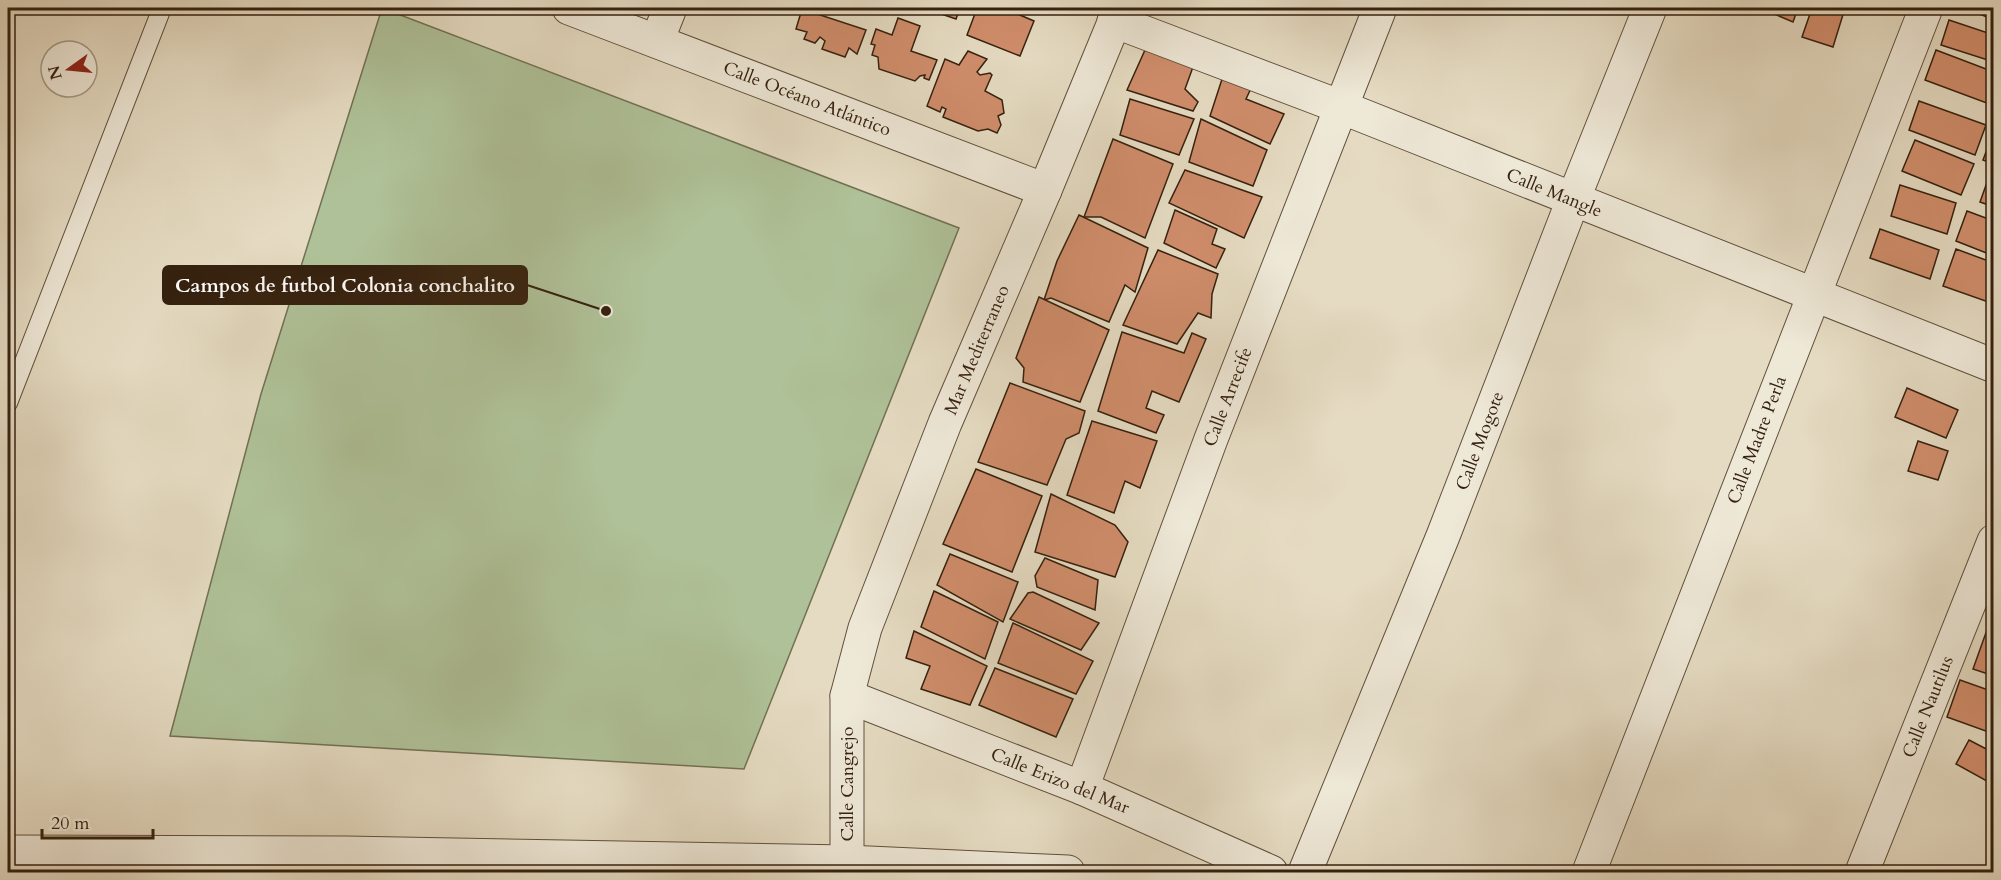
<svg xmlns="http://www.w3.org/2000/svg" width="2001" height="880" viewBox="0 0 2001 880" font-family="Cardo,serif">
<style>
.green{fill:#afc198;stroke:#727154;stroke-width:1.5}
.building{fill:#d08d6b;stroke:#35210f;stroke-width:1.5}
.lines{fill:none;stroke-linecap:round;stroke-linejoin:round}
.lane-casing{stroke:#61503c;stroke-width:20}
.street-casing{stroke:#61503c;stroke-width:35}
.lane{stroke:#eee8d7;stroke-width:18}
.street{stroke:#eee8d7;stroke-width:33}
.labels{text-anchor:middle;dominant-baseline:central;stroke-width:4.5;stroke-linejoin:round;paint-order:stroke}
.street-label{font-size:18px;fill:#35210f;stroke:#eee8d7}
.leader{fill:none;stroke:#35210f;stroke-width:2}
.callout-dot{fill:#35210f;stroke:#eee8d7;stroke-width:2}
.callout{fill:#35210f;stroke:#35210f;stroke-width:2}
.callout-label{font-size:20px;text-anchor:middle;font-weight:bold;fill:#fff}
</style>
<rect width="100%" height="100%" fill="#e5dbc2"/>
<filter id="stains"><feTurbulence type="fractalNoise" baseFrequency=".00333" numOctaves="4"/><feColorMatrix values="0 0 0 0 .2 0 0 0 0 .09 0 0 0 0 .02 0 0 0 .5 -.17"/></filter>
<radialGradient id="worn" r=".72"><stop offset=".6" stop-color="#630" stop-opacity="0"/><stop offset="1" stop-color="#630" stop-opacity=".3"/></radialGradient>
<polygon class="green" points="382,8 959,228 744,769 170,736 261,394"/>
<g class="building">
<polygon points="924,8 960,8 956,19"/>
<polygon points="967,8 1017,8 1015,13 1034,21 1020,56 967,35 976,11"/>
<polygon points="1769,8 1798,8 1793,22 1767,11"/>
<polygon points="1812,8 1845,8 1833,47 1802,37"/>
<polygon points="1965,8 1994,8 1994,20"/>
<polygon points="802,9 866,30 857,54 849,48 845,57 822,49 825,41 820,37 815,43 804,39 807,32 796,29"/>
<polygon points="898,18 920,26 911,51 937,60 929,80 924,78 925,75 920,76 915,81 879,69 878,57 872,55 875,45 871,44 876,29 892,35"/>
<polygon points="1949,20 1994,35 1994,62 1941,45"/>
<polygon points="1145,50 1193,67 1185,89 1198,102 1193,111 1127,90"/>
<polygon points="1936,50 1994,72 1992,105 1925,80"/>
<polygon points="968,51 987,59 977,72 980,75 990,73 992,75 985,91 1002,100 1004,113 998,116 1001,125 997,133 988,129 978,131 943,117 946,109 942,107 940,112 927,106 945,59 959,65"/>
<polygon points="1224,73 1253,84 1246,99 1284,114 1270,144 1210,116"/>
<polygon points="1130,99 1194,119 1179,155 1120,135"/>
<polygon points="1919,101 1986,125 1975,155 1909,130"/>
<polygon points="1201,119 1267,150 1253,186 1189,162"/>
<polygon points="1993,133 1994,134 1994,164 1983,160"/>
<polygon points="1113,139 1173,164 1145,238 1101,217 1084,217"/>
<polygon points="1915,140 1974,164 1961,195 1902,171"/>
<polygon points="1185,170 1262,197 1244,238 1169,203"/>
<polygon points="1990,174 1994,175 1994,207 1980,202"/>
<polygon points="1900,185 1956,203 1947,234 1891,216"/>
<polygon points="1175,210 1217,229 1212,244 1225,249 1216,268 1164,243"/>
<polygon points="1967,211 1994,221 1994,256 1956,241"/>
<polygon points="1079,215 1148,248 1135,292 1125,285 1109,322 1051,298 1044,300 1057,261"/>
<polygon points="1880,229 1939,250 1930,279 1870,258"/>
<polygon points="1956,249 1994,263 1994,304 1943,286"/>
<polygon points="1158,250 1218,274 1212,294 1211,318 1198,313 1177,344 1123,325"/>
<polygon points="1039,297 1109,330 1080,402 1023,382 1024,368 1016,358"/>
<polygon points="1122,332 1184,353 1192,333 1206,339 1179,402 1152,391 1146,408 1164,415 1156,433 1098,411"/>
<polygon points="1010,383 1085,411 1079,433 1066,439 1047,485 978,462"/>
<polygon points="1907,388 1958,410 1946,438 1895,417"/>
<polygon points="1092,421 1157,441 1140,488 1125,481 1114,513 1067,495"/>
<polygon points="1918,441 1948,451 1938,480 1908,471"/>
<polygon points="976,469 1042,496 1012,572 943,544"/>
<polygon points="1051,494 1115,525 1128,542 1115,577 1035,552"/>
<polygon points="950,554 1018,582 1003,622 937,585"/>
<polygon points="1045,558 1098,580 1095,610 1037,587 1035,576"/>
<polygon points="934,591 998,622 985,659 921,627"/>
<polygon points="1033,592 1099,623 1081,650 1010,619 1028,593"/>
<polygon points="1993,613 1994,613 1994,676 1973,669"/>
<polygon points="1013,623 1093,661 1076,694 998,663"/>
<polygon points="914,631 987,666 970,705 921,689 930,666 906,658"/>
<polygon points="995,668 1073,699 1056,737 979,705"/>
<polygon points="1960,680 1994,692 1994,734 1947,717"/>
<polygon points="1969,740 1994,753 1994,785 1956,764"/>
</g>
<g class="lines">
<g class="lane-casing">
<polyline id="lane" points="8,403 162,8"/>
</g>
<g class="street-casing">
<g id="street">
<polyline points="569,8 1045,190"/>
<polyline points="1114,21 1341,107 1994,366"/>
<polyline points="657,41 670,8"/>
<polyline points="847,696 1082,788 1271,872"/>
<polyline points="1082,788 1211,439 1380,8"/>
<polyline points="8,852 346,853 847,862 1068,872"/>
<polyline points="847,872 847,696 865,628 945,423 1045,190 1120,8"/>
<polyline points="1305,872 1443,536 1573,200 1650,8"/>
<polyline points="1589,872 1926,8"/>
<polyline points="1862,872 1994,541"/>
</g>
</g>
<use href="#lane" class="lane"/>
<use href="#street" class="street"/>
</g>
<g class="labels">
<g class="street-label">
<text transform="translate(807 99) rotate(21)">Calle Océano Atlántico</text>
<text transform="translate(1554 193) rotate(22)">Calle Mangle</text>
<text transform="translate(977 350) rotate(-67)">Mar Mediterraneo</text>
<text transform="translate(1228 397) rotate(-69)">Calle Arrecife</text>
<text transform="translate(1757 440) rotate(-69)">Calle Madre Perla</text>
<text transform="translate(1480 441) rotate(-69)">Calle Mogote</text>
<text transform="translate(1928 707) rotate(-68)">Calle Nautilus</text>
<text transform="translate(1060 781) rotate(22)">Calle Erizo del Mar</text>
<text transform="translate(847 784) rotate(-90)">Calle Cangrejo</text>
</g>
</g>
<path class="leader" d="M606 311L527 285"/>
<circle class="callout-dot" cx="606" cy="311" r="6"/>
<rect class="callout" x="163" y="266" width="364" height="38" rx="6"/>
<g class="callout-label">
<text x="345" y="292">Campos de futbol Colonia conchalito</text>
</g>
<rect width="2001" height="880" fill="none" stroke="#e5dbc2" stroke-width="30"/>
<rect x="9" y="9" width="1983" height="862" fill="none" stroke="#35210f" stroke-width="3"/>
<rect x="15" y="15" width="1971" height="850" fill="none" stroke="#35210f" stroke-width="1.5"/>
<g transform="translate(69 69) rotate(255)"><circle r="28" fill="#eee8d7" stroke="#a49887" stroke-width="1.5"/>
<path d="M0-4.5L10 22L0 15L-10 22Z" fill="#8f2418"/>
<text y="-9" font-size="16" font-weight="bold" text-anchor="middle" fill="#35210f">N</text>
</g>
<path d="M42 829v9h111v-9" fill="none" stroke="#35210f" stroke-width="3"/>
<text x="51" y="829" font-size="18" fill="#35210f" stroke="#eee8d7" stroke-width="4.5" paint-order="stroke">20 m</text>
<rect width="100%" height="100%" filter="url(#stains)"/>
<rect width="100%" height="100%" fill="url(#worn)"/>
</svg>
